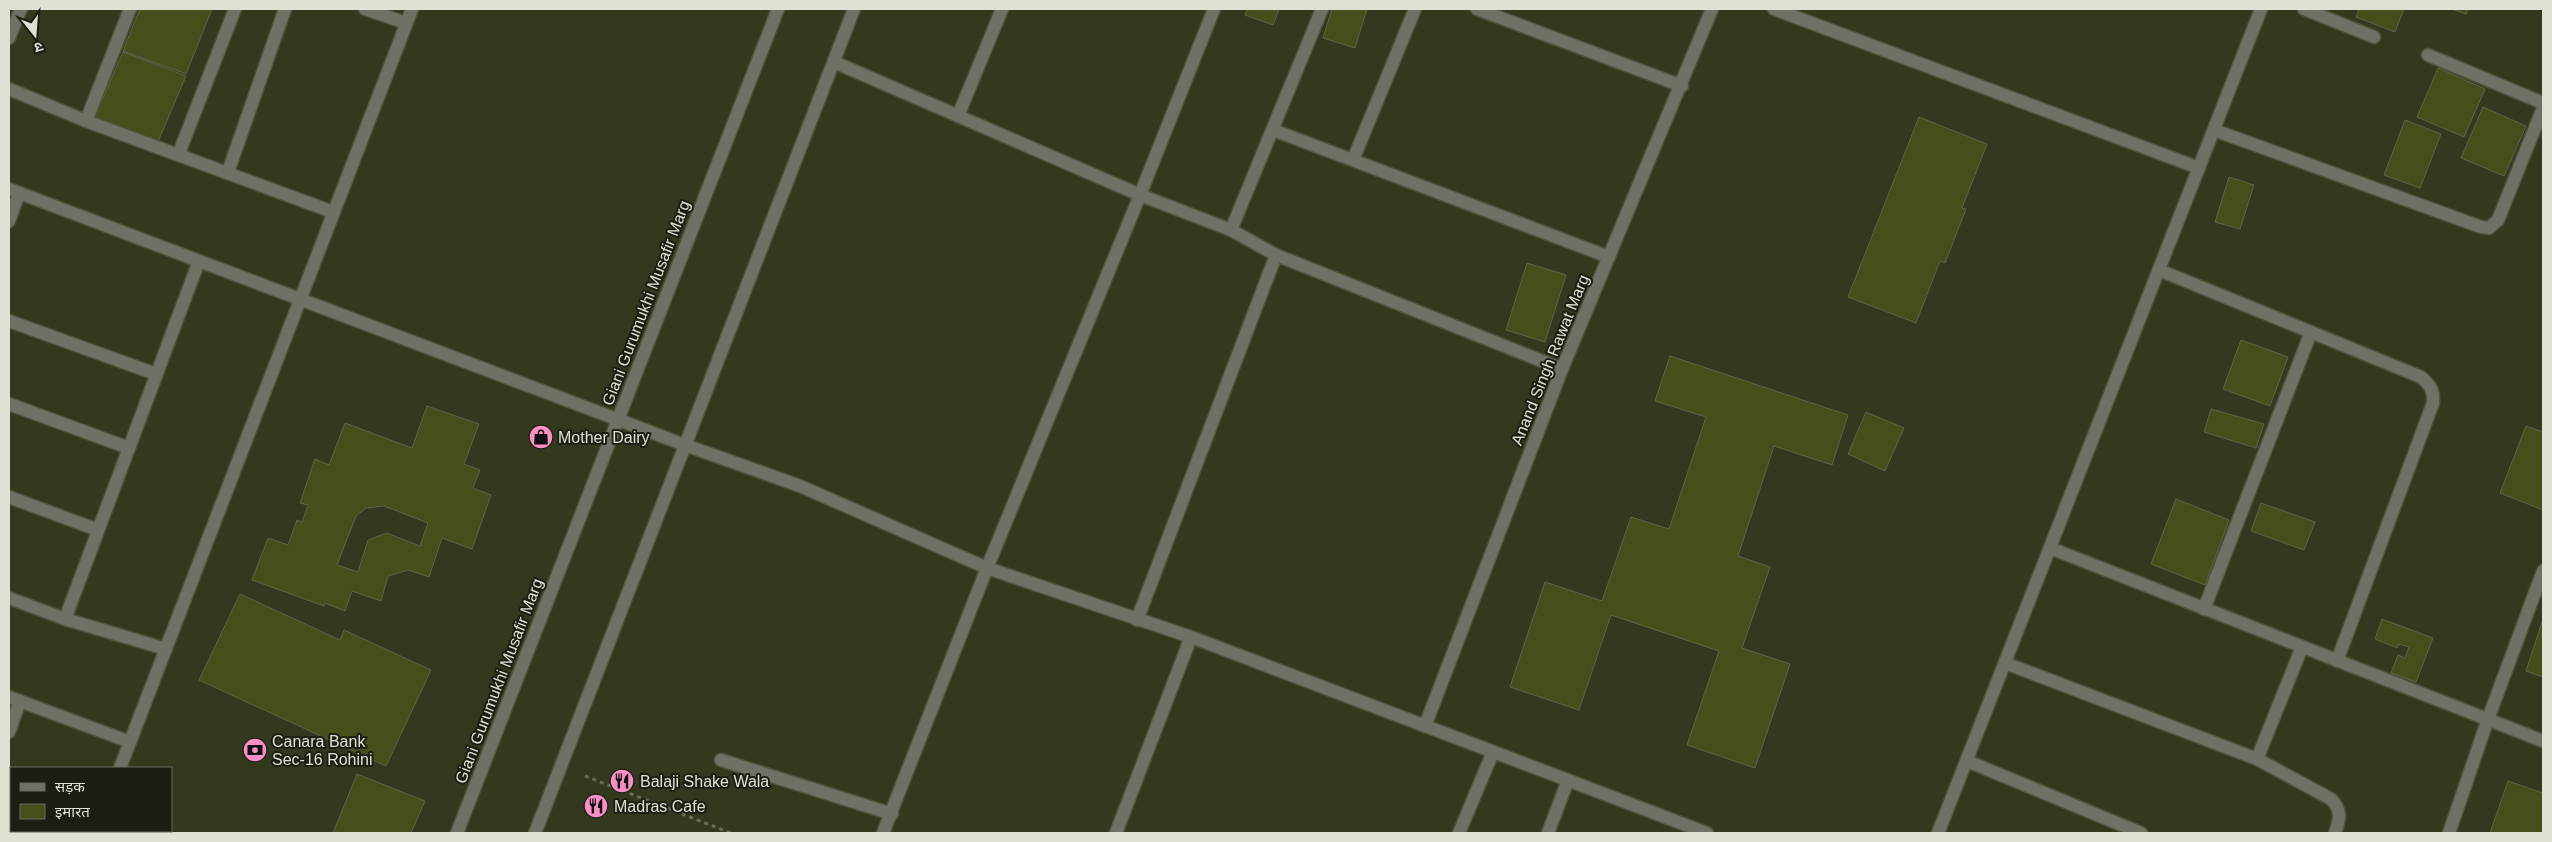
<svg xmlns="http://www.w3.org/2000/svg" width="2552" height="842" viewBox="0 0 2552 842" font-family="Arial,'Noto Sans Devanagari',sans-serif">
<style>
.building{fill:#44501c;stroke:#5d654a;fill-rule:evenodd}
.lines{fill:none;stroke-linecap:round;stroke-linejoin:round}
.minor-casing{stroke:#4d543c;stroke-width:15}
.path{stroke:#676d56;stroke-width:3;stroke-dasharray:4 4;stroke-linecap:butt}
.minor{stroke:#6e7265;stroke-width:12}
.labels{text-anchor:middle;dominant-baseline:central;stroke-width:4;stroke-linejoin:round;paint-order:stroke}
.street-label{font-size:16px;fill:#dde2d2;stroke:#1b1f13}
.poi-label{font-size:16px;fill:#dde2d2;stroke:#1b1f13;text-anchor:start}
</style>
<rect width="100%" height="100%" fill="#32391f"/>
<g class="building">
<polygon points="140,9 212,9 186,74 123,51"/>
<polygon points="1247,9 1279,9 1273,25 1245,15"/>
<polygon points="1332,9 1367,9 1355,48 1323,38"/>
<polygon points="2359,9 2404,9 2395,32 2356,17"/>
<polygon points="2452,9 2468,9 2466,14"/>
<polygon points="123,52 186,76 157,144 94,119"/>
<polygon points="2438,68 2485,89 2464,137 2417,117"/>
<polygon points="2483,107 2526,126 2504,176 2461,158"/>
<polygon points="1919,117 1987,144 1962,208 1966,209 1945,263 1940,261 1916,323 1848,297"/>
<polygon points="2405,120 2441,134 2420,188 2384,175"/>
<polygon points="2229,177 2254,185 2240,229 2215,222"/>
<polygon points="1527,263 1566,275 1545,342 1506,330"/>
<polygon points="2241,340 2288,357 2270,406 2223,389"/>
<polygon points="1670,356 1848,415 1832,465 1774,446 1738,556 1770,567 1742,648 1790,664 1755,768 1687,745 1719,651 1611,615 1579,710 1510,687 1545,582 1602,601 1631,517 1669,529 1706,417 1655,401"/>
<path d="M427,406l52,18 -15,40 16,6 -7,18 18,7 -19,54 -30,-11 -13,39 -21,-7 -20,6 -7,25 -29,-10 -7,20 -20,-8 -1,3 -72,-26 16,-42 20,7 9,-25 5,2 6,-17 -8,-2 15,-44 14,6 16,-42 67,25zM384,506l44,17 -8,23 -33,-13 -19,7 -10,32 -21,-7 19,-49 10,-8z"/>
<polygon points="2211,409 2264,424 2256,448 2204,432"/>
<polygon points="1866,412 1904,428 1885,471 1848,454"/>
<polygon points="2526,426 2543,432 2543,510 2500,493"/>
<polygon points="2176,499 2229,520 2205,585 2151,564"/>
<polygon points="2261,503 2315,522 2304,550 2251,531"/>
<polygon points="240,594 340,640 344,630 431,670 386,766 199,680"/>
<polygon points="2382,619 2433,638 2416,682 2391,673 2398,655 2405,658 2409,647 2399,644 2397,648 2375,639"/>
<polygon points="2543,619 2543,677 2526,671"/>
<polygon points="357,774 425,801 411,833 333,833"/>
<polygon points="2508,781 2543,793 2543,833 2490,833"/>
</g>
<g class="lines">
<g class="minor-casing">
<g id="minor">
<polyline points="365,9 406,23"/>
<polyline points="1477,9 1682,86"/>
<polyline points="1774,9 2199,168"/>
<polyline points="2304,9 2374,37"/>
<polyline points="9,38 21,9"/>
<polyline points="2428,55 2543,103"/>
<polyline points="834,62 1140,195 1231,230 1276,255 1562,369"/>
<polyline points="9,89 86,121 333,212"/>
<polyline points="958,116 1002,9"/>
<polyline points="86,121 130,9"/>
<polyline points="1273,130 1609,257"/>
<polyline points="2214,130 2481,227 2489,228 2498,220 2543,108"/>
<polyline points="179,153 235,9"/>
<polyline points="1353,160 1415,9"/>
<polyline points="228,172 285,9"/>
<polyline points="9,189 685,445 800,486 987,568 1191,637 1707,833"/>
<polyline points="9,221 19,193"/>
<polyline points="1231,230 1322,9"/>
<path d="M2159,270l262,107c9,8 13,13 12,26l-96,258"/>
<polyline points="9,321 156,374"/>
<polyline points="9,404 129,448"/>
<polyline points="9,497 98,530"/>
<polyline points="2050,548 2543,741"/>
<polyline points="9,598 65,619 166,649"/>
<polyline points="2204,609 2311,332"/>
<polyline points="65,619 199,261"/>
<polyline points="1137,620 1276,255"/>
<path d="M2302,647l-45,112 74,40c11,11 9,20 4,34"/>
<polyline points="2005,663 2257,759"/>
<polyline points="9,697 130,742"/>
<polyline points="1425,726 1562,369 1712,9"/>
<polyline points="9,732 20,701"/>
<polyline points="721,760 892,814"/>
<polyline points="1967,761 2141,833"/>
<polyline points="120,768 412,9"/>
<polyline points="95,833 96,831"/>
<polyline points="457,833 778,9"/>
<polyline points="535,833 854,9"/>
<polyline points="883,833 987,568 1140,195 1214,9"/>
<polyline points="1116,833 1191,637"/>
<polyline points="1459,833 1493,752"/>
<polyline points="1548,833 1568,780"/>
<polyline points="1938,833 2261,9"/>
<polyline points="2449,833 2488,719 2543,571"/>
</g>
</g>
<polyline class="path" points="585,776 731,833"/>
<use href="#minor" class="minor"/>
</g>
<defs>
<g id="shop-disc" transform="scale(1.25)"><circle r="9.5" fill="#fa8fc6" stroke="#1b1f13"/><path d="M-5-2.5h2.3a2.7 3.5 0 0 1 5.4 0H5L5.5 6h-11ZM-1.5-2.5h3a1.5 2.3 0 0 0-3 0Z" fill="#111"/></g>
<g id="bank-disc" transform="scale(1.25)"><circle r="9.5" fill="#fa8fc6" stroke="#1b1f13"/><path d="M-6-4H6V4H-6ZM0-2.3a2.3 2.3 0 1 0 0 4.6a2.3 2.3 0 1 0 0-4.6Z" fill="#111"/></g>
<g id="restaurant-disc" transform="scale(1.25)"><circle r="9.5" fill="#fa8fc6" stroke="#1b1f13"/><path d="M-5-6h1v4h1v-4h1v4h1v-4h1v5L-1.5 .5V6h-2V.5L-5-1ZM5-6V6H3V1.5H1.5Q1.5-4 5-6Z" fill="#111"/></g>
</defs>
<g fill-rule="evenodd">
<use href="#shop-disc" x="541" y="437"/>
<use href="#bank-disc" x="255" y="750"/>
<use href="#restaurant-disc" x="622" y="781"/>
<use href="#restaurant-disc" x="596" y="806"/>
</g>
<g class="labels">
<g class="street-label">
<text transform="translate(646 303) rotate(-69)">Giani Gurumukhi Musafir Marg</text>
<text transform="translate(1550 360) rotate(-68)">Anand Singh Rawat Marg</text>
<text transform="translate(499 681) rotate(-69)">Giani Gurumukhi Musafir Marg</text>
</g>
<g class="poi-label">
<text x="558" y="437">Mother Dairy</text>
<text x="272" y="741">Canara Bank<tspan x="272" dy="18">Sec-16 Rohini</tspan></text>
<text x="640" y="781">Balaji Shake Wala</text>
<text x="614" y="806">Madras Cafe</text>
</g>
</g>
<rect width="2552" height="842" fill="none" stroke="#dde2d2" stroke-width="20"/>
<rect x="10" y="767" width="162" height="65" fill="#1b1f13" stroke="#696d5f"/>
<rect x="20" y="783" width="25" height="8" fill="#6e7265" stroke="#696d5f"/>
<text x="55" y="792" font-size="15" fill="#dde2d2">सड़क</text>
<rect x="20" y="804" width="25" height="15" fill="#44501c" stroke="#696d5f"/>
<text x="55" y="817" font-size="15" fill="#dde2d2">इमारत</text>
<g transform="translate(35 35) rotate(163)" stroke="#1b1f13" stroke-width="4" paint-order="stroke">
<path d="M0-4L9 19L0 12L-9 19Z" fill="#dde2d2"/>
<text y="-8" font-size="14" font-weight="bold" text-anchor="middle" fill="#dde2d2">उ</text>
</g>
</svg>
